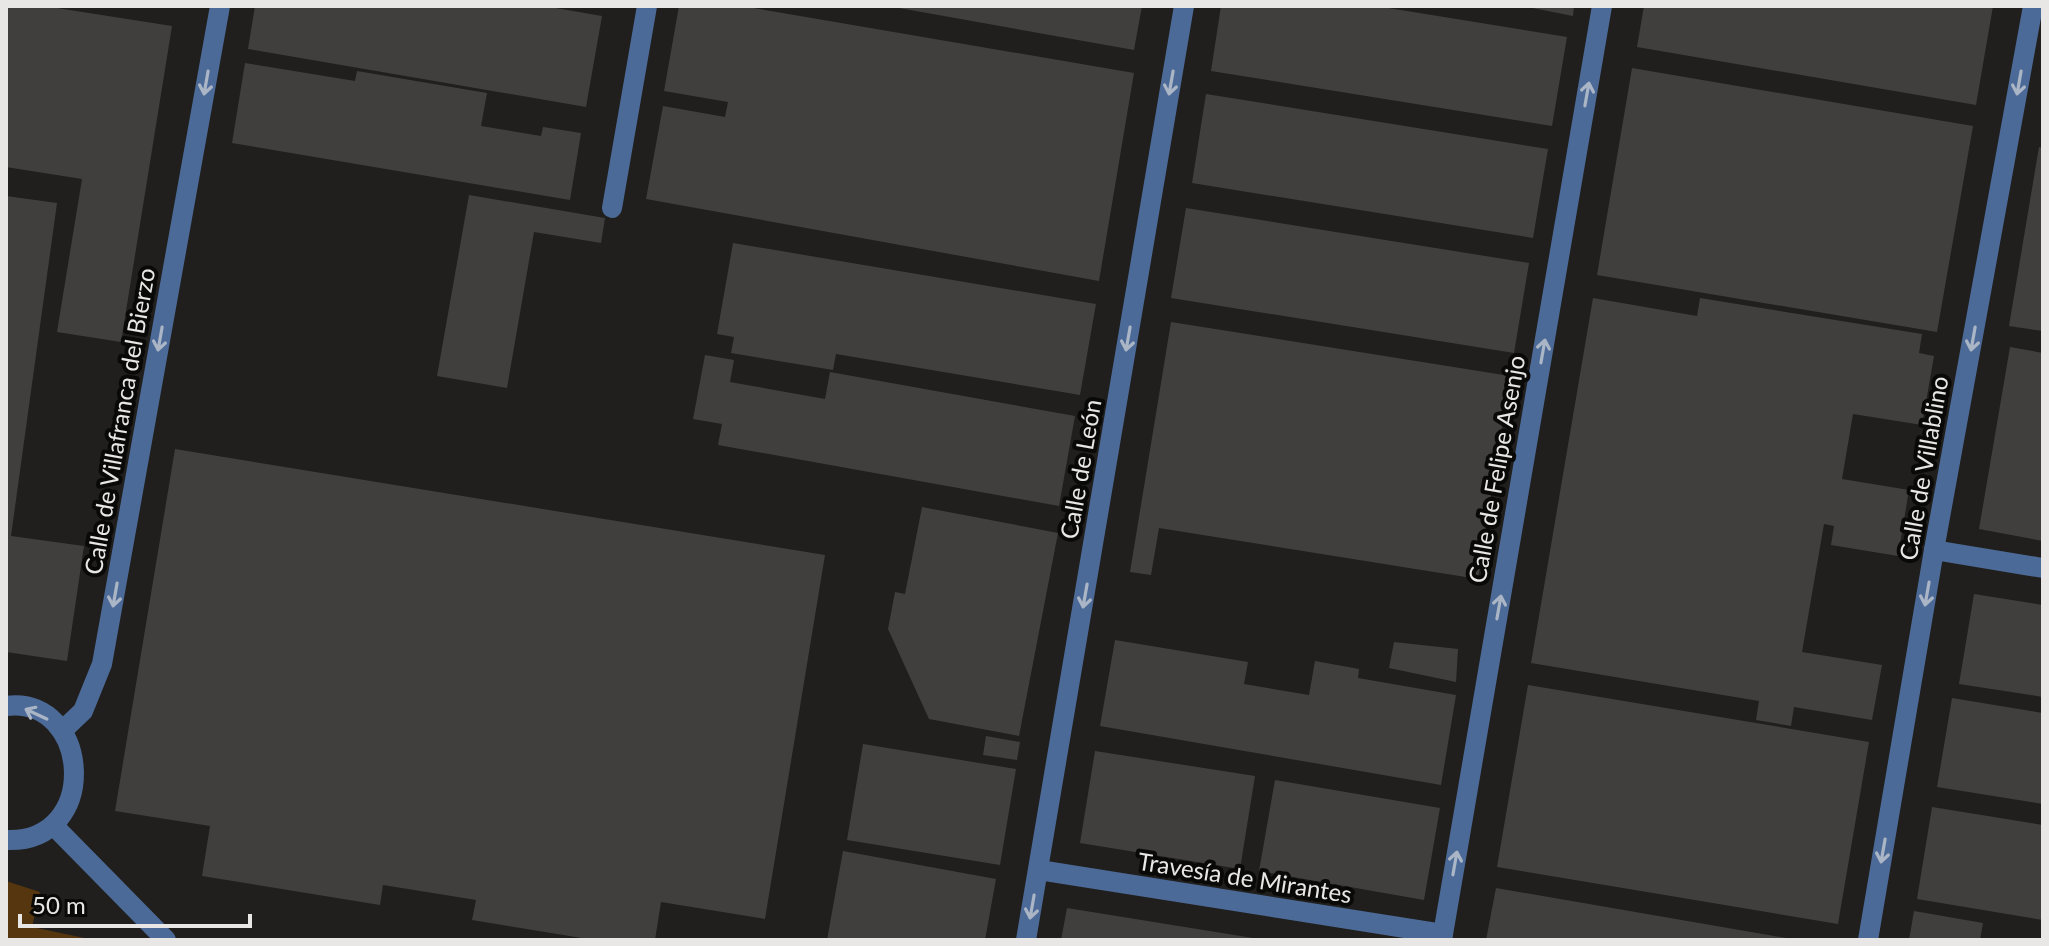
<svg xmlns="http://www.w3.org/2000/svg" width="2049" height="946" viewBox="0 0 2049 946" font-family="Lato,sans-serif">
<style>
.green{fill:#56360f}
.building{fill:#413f3d}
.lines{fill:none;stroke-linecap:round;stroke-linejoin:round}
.minor{stroke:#4c6a97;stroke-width:20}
.oneway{stroke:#aab5c6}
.labels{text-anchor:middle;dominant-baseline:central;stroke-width:8;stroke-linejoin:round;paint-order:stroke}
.street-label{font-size:24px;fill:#e8e7e6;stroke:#090908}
</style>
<rect width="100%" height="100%" fill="#201f1d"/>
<polygon class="green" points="6,881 40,892 32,927 94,940 6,940"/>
<g class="building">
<polygon points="6,6 44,6 172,26 121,342 57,332 82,179 6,167"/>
<polygon points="255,6 544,6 602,16 586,107 248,49"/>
<polygon points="679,6 742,6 1134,73 1099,281 646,199 663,106 725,117 728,102 664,91"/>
<polygon points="888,6 1142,6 1134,50"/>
<polygon points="1221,6 1376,6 1567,37 1552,126 1211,71"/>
<polygon points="1523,6 1574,6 1573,16"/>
<polygon points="1644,6 1993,6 1976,105 1637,47"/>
<polygon points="245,63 355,81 357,71 487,93 481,126 541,136 543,127 581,133 570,200 232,143"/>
<polygon points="1632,68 1973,126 1937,332 1597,275"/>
<polygon points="1206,94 1548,149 1533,238 1192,183"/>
<polygon points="2039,147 2043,148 2043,331 2009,326"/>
<polygon points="469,195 605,218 601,243 534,232 507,388 437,376"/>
<polygon points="6,196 57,203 11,536 84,546 67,661 6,652"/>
<polygon points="1186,208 1529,263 1514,353 1171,298"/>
<polygon points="733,243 1096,304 1080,395 836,354 833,370 731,353 734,337 717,334"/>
<polygon points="1593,298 1697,316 1700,298 1922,334 1919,353 1934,356 1922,425 1853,414 1842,479 1909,490 1898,556 1831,545 1834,526 1824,524 1802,652 1882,665 1872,720 1794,707 1791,726 1756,720 1759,701 1531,663"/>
<polygon points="1171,322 1510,376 1478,579 1159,528 1151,575 1130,572"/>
<polygon points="2010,347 2043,353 2043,541 1979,529"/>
<polygon points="705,355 734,360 730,382 825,399 830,372 1075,416 1059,506 718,445 722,424 693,419"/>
<polygon points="175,449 825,555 765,919 661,902 655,940 594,940 472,920 476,900 383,885 380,905 202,876 210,826 115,811"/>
<polygon points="922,507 1058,533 1019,736 929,719 888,629 895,592 905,594"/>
<polygon points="1974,594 2043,605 2043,697 1959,684"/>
<polygon points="1115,640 1248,662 1244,684 1309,695 1315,661 1359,669 1358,678 1456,695 1441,785 1100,726"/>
<polygon points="1394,642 1458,649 1456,682 1389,668"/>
<polygon points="1528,685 1869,742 1838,924 1497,867"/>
<polygon points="1952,698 2043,713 2043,804 1937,787"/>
<polygon points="986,736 1020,742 1017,760 983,755"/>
<polygon points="863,744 1016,769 1000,865 847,840"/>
<polygon points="1095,751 1255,776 1240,869 1080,843"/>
<polygon points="1275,780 1440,808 1424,900 1259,871"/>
<polygon points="1932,807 2043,825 2043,920 1917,899"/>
<polygon points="843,851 996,879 985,940 827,940"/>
<polygon points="1496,888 1786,938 1786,940 1486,940"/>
<polygon points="1067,908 1253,938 1253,940 1061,940"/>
<polygon points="1914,911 1983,923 1980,940 1909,940"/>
</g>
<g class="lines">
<g class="minor">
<polyline points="612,208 647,6"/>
<polyline points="1934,550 2043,568"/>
<path d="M6,706c85,-11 96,138 0,134"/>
<polyline points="62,731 83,711 102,664 220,6"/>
<polyline points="53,825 166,940"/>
<polyline points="1039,870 1443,934"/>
<polyline points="1026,940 1184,6"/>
<polyline points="1442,940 1602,6"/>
<polyline points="1868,940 1934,550 2033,6"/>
</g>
</g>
<defs><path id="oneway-shaft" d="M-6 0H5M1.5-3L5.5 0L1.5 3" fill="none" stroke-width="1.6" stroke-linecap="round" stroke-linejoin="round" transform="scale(2)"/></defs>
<g class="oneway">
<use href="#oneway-shaft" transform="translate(206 83) rotate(100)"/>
<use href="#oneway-shaft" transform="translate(1171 83) rotate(100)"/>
<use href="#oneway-shaft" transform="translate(2019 83) rotate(100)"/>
<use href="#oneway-shaft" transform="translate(1587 94) rotate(-80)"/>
<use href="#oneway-shaft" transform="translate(160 339) rotate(100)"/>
<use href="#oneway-shaft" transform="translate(1128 339) rotate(100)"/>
<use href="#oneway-shaft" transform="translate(1973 339) rotate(100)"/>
<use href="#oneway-shaft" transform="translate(1543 351) rotate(-80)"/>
<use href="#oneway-shaft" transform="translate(1927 594) rotate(100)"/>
<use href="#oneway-shaft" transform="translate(115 595) rotate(100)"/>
<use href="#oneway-shaft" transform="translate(1085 596) rotate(100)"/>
<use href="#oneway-shaft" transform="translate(1499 607) rotate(-80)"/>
<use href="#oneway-shaft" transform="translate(36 714) rotate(-155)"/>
<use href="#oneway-shaft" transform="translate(1883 851) rotate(100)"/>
<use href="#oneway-shaft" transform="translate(1455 863) rotate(-80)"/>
<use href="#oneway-shaft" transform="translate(1032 907) rotate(100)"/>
</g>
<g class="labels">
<g class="street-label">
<text transform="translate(119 421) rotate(-80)">Calle de Villafranca del Bierzo</text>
<text transform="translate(1923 468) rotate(-80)">Calle de Villablino</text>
<text transform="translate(1080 469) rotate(-80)">Calle de León</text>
<text transform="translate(1496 469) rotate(-80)">Calle de Felipe Asenjo</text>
<text transform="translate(1245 877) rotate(9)">Travesía de Mirantes</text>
</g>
</g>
<rect width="2049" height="946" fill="none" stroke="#e8e7e6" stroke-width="16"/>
<path d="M20 914v12h230v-12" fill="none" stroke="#e8e7e6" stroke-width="4"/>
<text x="32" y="914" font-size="24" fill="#e8e7e6" stroke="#090908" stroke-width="6" paint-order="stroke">50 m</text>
</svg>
